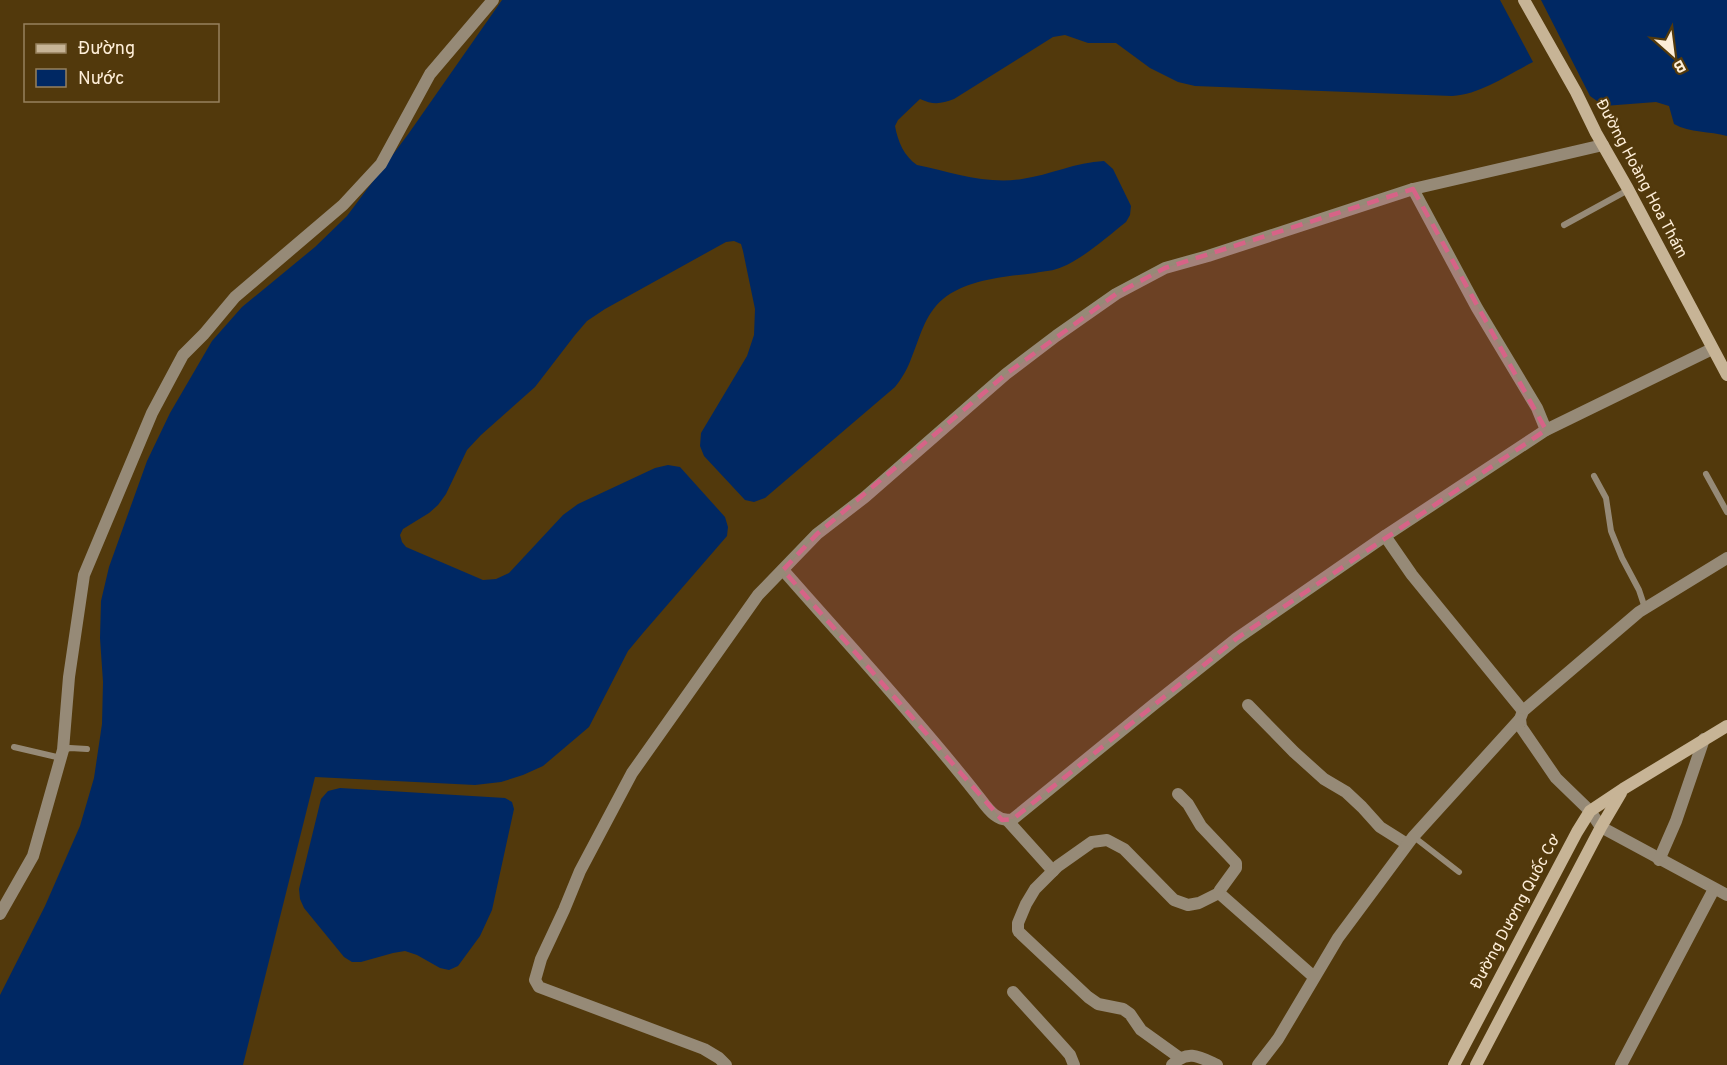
<svg xmlns="http://www.w3.org/2000/svg" width="1727" height="1065" viewBox="0 0 1727 1065" font-family="Overpass,sans-serif">
<style>
.water{fill:#002863}
.lines{fill:none;stroke-linecap:round;stroke-linejoin:round}
.service{stroke:#968a77;stroke-width:6}
.minor{stroke:#968a77;stroke-width:12}
.secondary{stroke:#c7b496;stroke-width:12}
.marked{fill:#d76387;fill-opacity:0.2;stroke:#d76387;stroke-width:4.5;stroke-dasharray:12 8;stroke-linejoin:round}
.labels{text-anchor:middle;dominant-baseline:central;stroke-width:4.5;stroke-linejoin:round;paint-order:stroke}
.street-label{font-size:16px;fill:#feeed8;stroke:#52390c}
</style>
<rect width="100%" height="100%" fill="#52390c"/>
<g class="water">
<path d="M502,0h998l33,62c-26,13 -52,32 -81,34l-257,-10 -17,-4 -28,-14 -34,-25h-28l-23,-8 -12,2 -99,62c-13,5 -21,6 -34,0l-22,21 -3,6c3,16 9,30 22,39 34,7 70,20 105,14 28,-4 54,-17 82,-18l9,8 18,37 -1,9 -4,7c-19,15 -42,36 -64,45 -8,4 -18,4 -27,6 -31,4 -67,6 -92,26 -19,16 -23,39 -32,60 -4,11 -9,19 -16,28l-130,111 -11,4 -9,-2 -41,-44 -4,-10 1,-13 46,-77 7,-21 1,-26 -12,-58 -2,-7 -7,-3 -8,1 -121,67 -18,12 -12,14 -40,52 -54,48 -14,15 -21,44 -8,11 -9,8 -26,16 -3,6 2,7 4,5 77,33 13,-1 13,-6 54,-58 15,-11 77,-36 13,-3 12,2 45,50 3,10 -1,9 -84,97 -15,18 -39,76 -46,39 -20,9 -22,7 -26,3 -160,-8 -72,288h-243v-70l45,-89 35,-80 14,-48 8,-54 1,-42 -3,-44 1,-37 8,-34 38,-106 23,-48 42,-72 30,-34 73,-60 32,-31 62,-83z"/>
<path d="M1541,0h186v136c-17,-5 -37,-3 -53,-12l-5,-18 -13,-4 -52,4 -14,-10z"/>
<polygon points="340,788 505,798 512,802 514,809 492,910 480,936 458,966 449,970 440,968 417,955 405,951 393,953 361,962 352,962 344,957 304,908 300,899 299,889 321,799 328,791"/>
</g>
<g class="lines">
<g class="service">
<polyline points="1564,225 1628,190"/>
<polyline points="1706,474 1727,512"/>
<polyline points="1594,476 1606,498 1611,531 1622,558 1639,590 1645,608"/>
<polyline points="14,747 61,758"/>
<polyline points="63,750 70,748 87,749"/>
<polyline points="1414,837 1459,872"/>
</g>
<g class="minor">
<polyline points="1413,189 1477,308 1537,408 1546,430"/>
<polyline points="1727,558 1639,612 1523,711 1520,719 1521,727 1556,778 1590,811 1601,827 1727,895"/>
<path d="M783,570c64,73 131,145 192,222 10,12 20,32 38,27l140,-114 83,-66 149,-103"/>
<polyline points="1248,705 1294,752 1324,779 1346,792 1362,807 1380,827 1407,844"/>
<polyline points="1523,711 1412,575 1385,536 1546,430 1712,349"/>
<polyline points="1178,794 1188,804 1201,826 1236,863 1236,868 1220,890 1219,893 1314,977"/>
<polyline points="1008,821 1053,871"/>
<polyline points="1659,860 1676,821 1704,739"/>
<polyline points="0,914 33,856 63,750 69,677 84,575 152,413 183,355 204,334 235,297 343,205 381,164 430,74 493,0"/>
<polyline points="1013,992 1063,1047 1070,1055 1074,1065"/>
<polyline points="1180,1058 1141,1030 1130,1014 1123,1009 1098,1004 1088,997 1019,932 1018,930 1018,923 1026,904 1035,889 1058,866 1092,842 1107,840 1124,849 1174,900 1188,905 1199,903 1219,893"/>
<polyline points="726,1065 719,1058 704,1049 539,987 535,980 541,959 564,910 580,871 632,773 758,595 817,534 865,497 1006,374 1056,336 1116,294 1165,268 1208,256 1413,189 1603,145"/>
<path d="M1172,1065c16,-16 28,-8 45,0"/>
<polyline points="1258,1065 1278,1039 1338,938 1413,837 1520,719"/>
<polyline points="1621,1065 1714,889"/>
</g>
<g class="secondary">
<polyline points="1524,0 1576,92 1596,133 1628,189 1727,375"/>
<polyline points="1454,1065 1577,832 1590,811 1623,789 1727,726"/>
<polyline points="1476,1065 1601,827 1621,793"/>
</g>
</g>
<path class="marked" d="M1413,189l133,241 -310,209 -223,180 -11,1 -219,-250 34,-36 189,-160 110,-80 49,-26z"/>
<g class="labels">
<g class="street-label">
<text transform="translate(1641 179) rotate(62)">Đường Hoàng Hoa Thám</text>
<text transform="translate(1516 912) rotate(-62)">Đường Dương Quốc Cơ</text>
</g>
</g>
<rect x="24" y="24" width="195" height="78" fill="#52390c" stroke="#97815e" stroke-width="1.5"/>
<rect x="36" y="44" width="30" height="9" fill="#c7b496" stroke="#97815e" stroke-width="1.5"/>
<text x="78" y="54" font-size="18" fill="#feeed8">Đường</text>
<rect x="36" y="69" width="30" height="18" fill="#002863" stroke="#97815e" stroke-width="1.5"/>
<text x="78" y="84" font-size="18" fill="#feeed8">Nước</text>
<g transform="translate(1673 54) rotate(152)" stroke="#52390c" stroke-width="4.5" paint-order="stroke">
<path d="M0-4.5L10 22L0 15L-10 22Z" fill="#feeed8"/>
<text y="-9" font-size="16" font-weight="bold" text-anchor="middle" fill="#feeed8">B</text>
</g>
</svg>
